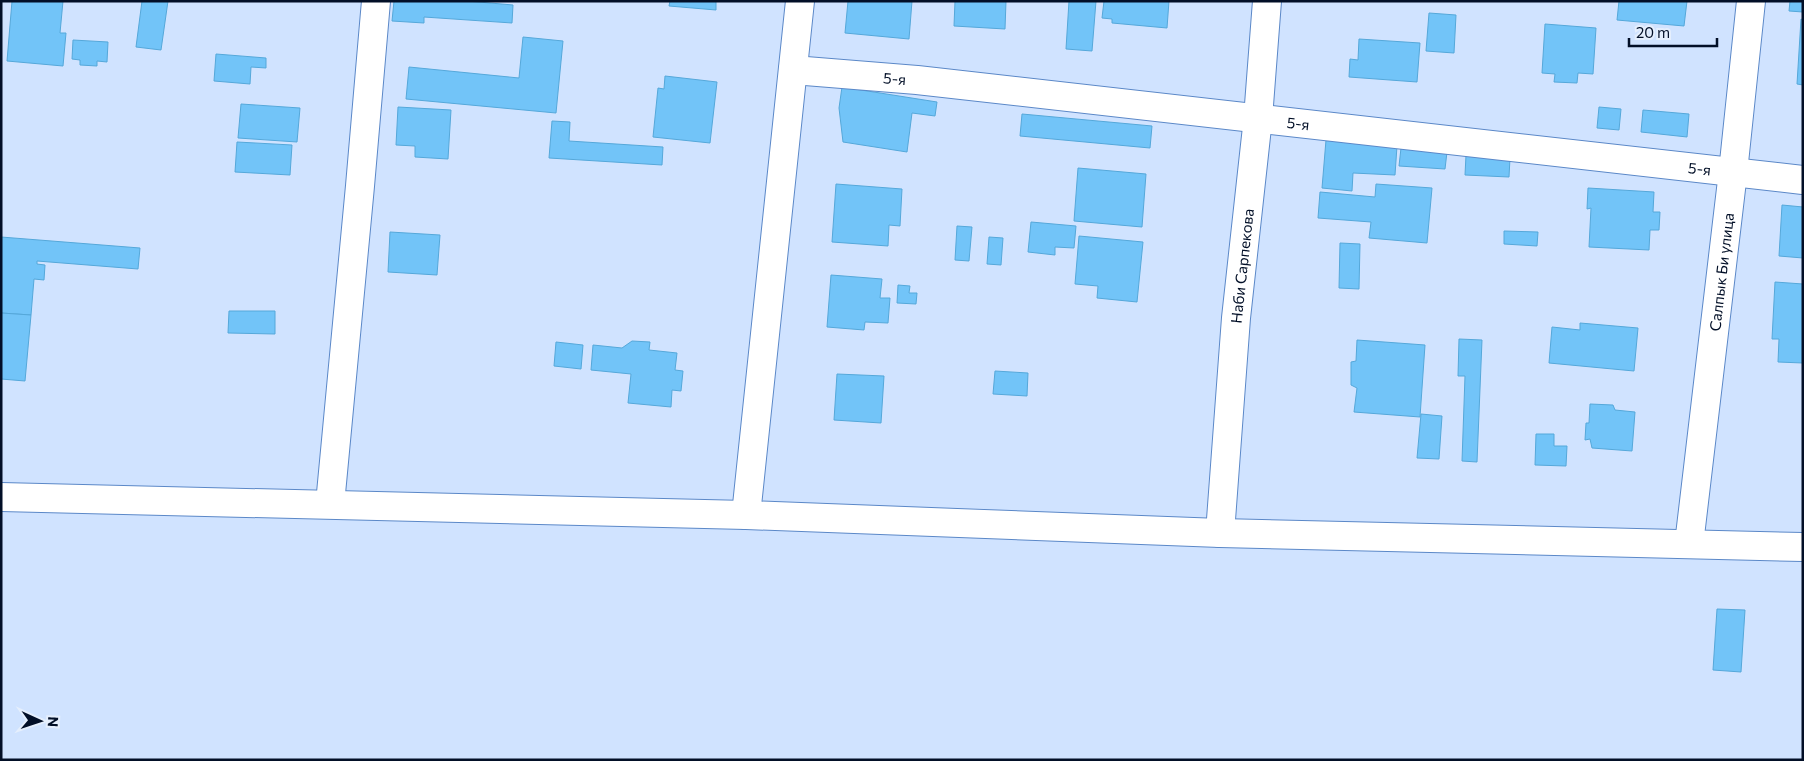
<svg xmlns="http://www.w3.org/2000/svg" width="1804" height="761" viewBox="0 0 1804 761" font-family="Commissioner,sans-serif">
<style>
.building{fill:#72c4f8;stroke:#55a8da}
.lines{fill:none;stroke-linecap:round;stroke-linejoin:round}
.minor-casing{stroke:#5b88c8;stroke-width:30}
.minor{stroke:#fff;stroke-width:28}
.labels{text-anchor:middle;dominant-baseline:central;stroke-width:5;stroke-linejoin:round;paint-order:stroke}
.street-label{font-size:15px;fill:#020f27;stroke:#e5effd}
</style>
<rect width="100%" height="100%" fill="#d0e3ff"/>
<g class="building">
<polygon points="12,1 63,1 60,33 66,33 63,66 7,61"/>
<polygon points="142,1 168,1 161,50 136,47"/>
<polygon points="394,1 467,1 513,5 512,23 424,17 424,23 392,21"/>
<polygon points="670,1 716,1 716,10 669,6"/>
<polygon points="848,1 912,1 909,39 845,33"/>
<polygon points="955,1 1006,1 1005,29 954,26"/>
<polygon points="1069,1 1096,1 1092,51 1066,49"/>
<polygon points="1104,1 1169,1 1167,28 1112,23 1112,19 1102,18"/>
<polygon points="1619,1 1687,1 1684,26 1617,20"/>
<polygon points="1790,1 1803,1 1803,12 1789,11"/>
<polygon points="1429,13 1456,15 1454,53 1426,51"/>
<polygon points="1801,19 1803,20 1803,85 1797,84"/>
<polygon points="1545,24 1596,28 1593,74 1578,73 1577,83 1554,82 1555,74 1542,73"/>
<polygon points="523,37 563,41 556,113 406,99 409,67 519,78"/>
<polygon points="1359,39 1420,43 1417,82 1349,77 1350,59 1358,60"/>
<polygon points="73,40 108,42 107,62 97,61 97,66 80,65 80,60 72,59"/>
<polygon points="216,54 266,58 266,68 251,67 250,84 214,81"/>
<polygon points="665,76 717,82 710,143 653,137 658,88 664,89"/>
<polygon points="842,87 937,102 935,116 912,113 907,152 843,142 839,108"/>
<polygon points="241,104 300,108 297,142 238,138"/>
<polygon points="398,107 451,110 448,159 415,157 415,146 396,145"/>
<polygon points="1599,107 1621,109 1619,130 1597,128"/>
<polygon points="1643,110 1689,114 1687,137 1641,132"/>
<polygon points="1022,114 1152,126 1150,148 1020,136"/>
<polygon points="552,121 570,122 569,141 663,147 662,165 549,158"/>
<polygon points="1326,140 1397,146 1395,175 1353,173 1352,191 1322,188"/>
<polygon points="237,142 292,145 290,175 235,172"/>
<polygon points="1401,148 1447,152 1445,169 1399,166"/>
<polygon points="1466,155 1510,158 1509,177 1465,175"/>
<polygon points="1078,168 1146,174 1142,227 1074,221"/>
<polygon points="836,184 902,189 900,226 889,225 888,246 832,242"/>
<polygon points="1376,184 1432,188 1427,243 1369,238 1371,222 1318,218 1320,192 1375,197"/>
<polygon points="1588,188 1654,192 1653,212 1660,212 1659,230 1650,230 1649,250 1589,247 1591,208 1587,209"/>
<polygon points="1782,205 1803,207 1803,258 1779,256"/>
<polygon points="1031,222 1076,226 1074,248 1055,247 1055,255 1028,252"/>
<polygon points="957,226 972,227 969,261 955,260"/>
<polygon points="1504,231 1538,232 1537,246 1504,244"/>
<polygon points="390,232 440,235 437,275 388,272"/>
<polygon points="1079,236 1143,242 1137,302 1097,298 1098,286 1075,284"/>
<polygon points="1,237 140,248 138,269 37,261 37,264 45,265 44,280 34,279 31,315 1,313"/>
<polygon points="989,237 1003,238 1001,265 987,264"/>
<polygon points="1340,243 1360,244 1359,289 1339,288"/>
<polygon points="831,275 882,279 880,298 890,298 888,323 865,322 864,330 827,327"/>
<polygon points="1775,282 1803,284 1803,363 1778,362 1779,339 1772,339"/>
<polygon points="898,285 910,286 909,293 917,293 916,304 897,303"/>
<polygon points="229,311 275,311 275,334 228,333"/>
<polygon points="1,313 31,315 25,381 1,379"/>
<polygon points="1580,323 1638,328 1634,371 1549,363 1552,327 1580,330"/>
<polygon points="1459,339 1482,340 1477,462 1462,461 1465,376 1458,376"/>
<polygon points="1357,340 1425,345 1420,417 1354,412 1357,388 1351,385 1351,362 1356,361"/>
<polygon points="632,341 650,342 649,350 677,353 675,370 683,371 681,391 672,390 671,407 628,403 631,374 591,370 593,345 622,348"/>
<polygon points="556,342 583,345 581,369 554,366"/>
<polygon points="995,371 1028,373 1027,396 993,394"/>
<polygon points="837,374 884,376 881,423 834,420"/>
<polygon points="1590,404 1613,405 1615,410 1635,412 1632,451 1592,448 1590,439 1585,440 1586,423 1589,423"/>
<polygon points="1421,414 1442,416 1439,459 1417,458"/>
<polygon points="1536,434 1554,434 1554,446 1567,446 1566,466 1535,465"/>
<polygon points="1717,609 1745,610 1741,672 1713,670"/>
</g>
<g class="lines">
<g class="minor-casing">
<g id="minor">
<path id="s1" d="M793,70l124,10 886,100"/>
<polyline points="1,497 746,515 1220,533 1803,547"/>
<polyline points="330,504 360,186 376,1"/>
<polyline points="746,515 800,1"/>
<path id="s2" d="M1220,533l16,-215 22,-200 9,-117"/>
<path id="s3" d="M1689,544l44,-372 18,-171"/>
</g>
</g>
<use href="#minor" class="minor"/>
</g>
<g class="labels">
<g class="street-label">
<text stroke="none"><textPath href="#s1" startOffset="102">5-я</textPath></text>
<text stroke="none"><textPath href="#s1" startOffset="508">5-я</textPath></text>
<text stroke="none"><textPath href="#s1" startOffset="912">5-я</textPath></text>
<text stroke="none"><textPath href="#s2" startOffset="268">Наби Сарпекова</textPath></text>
<text stroke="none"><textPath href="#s3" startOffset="274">Салпык Би улица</textPath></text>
</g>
</g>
<rect width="1804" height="761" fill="none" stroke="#020f27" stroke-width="5"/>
<g transform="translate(40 721) rotate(93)" stroke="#e5effd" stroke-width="4" paint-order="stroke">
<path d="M0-4L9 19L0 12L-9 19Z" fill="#020f27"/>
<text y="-8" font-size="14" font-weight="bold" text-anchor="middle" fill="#020f27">N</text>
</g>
<path d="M1629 38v8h88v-8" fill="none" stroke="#020f27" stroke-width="2.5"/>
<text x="1636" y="38" font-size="15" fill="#020f27" stroke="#e5effd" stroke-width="4" paint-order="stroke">20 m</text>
</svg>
